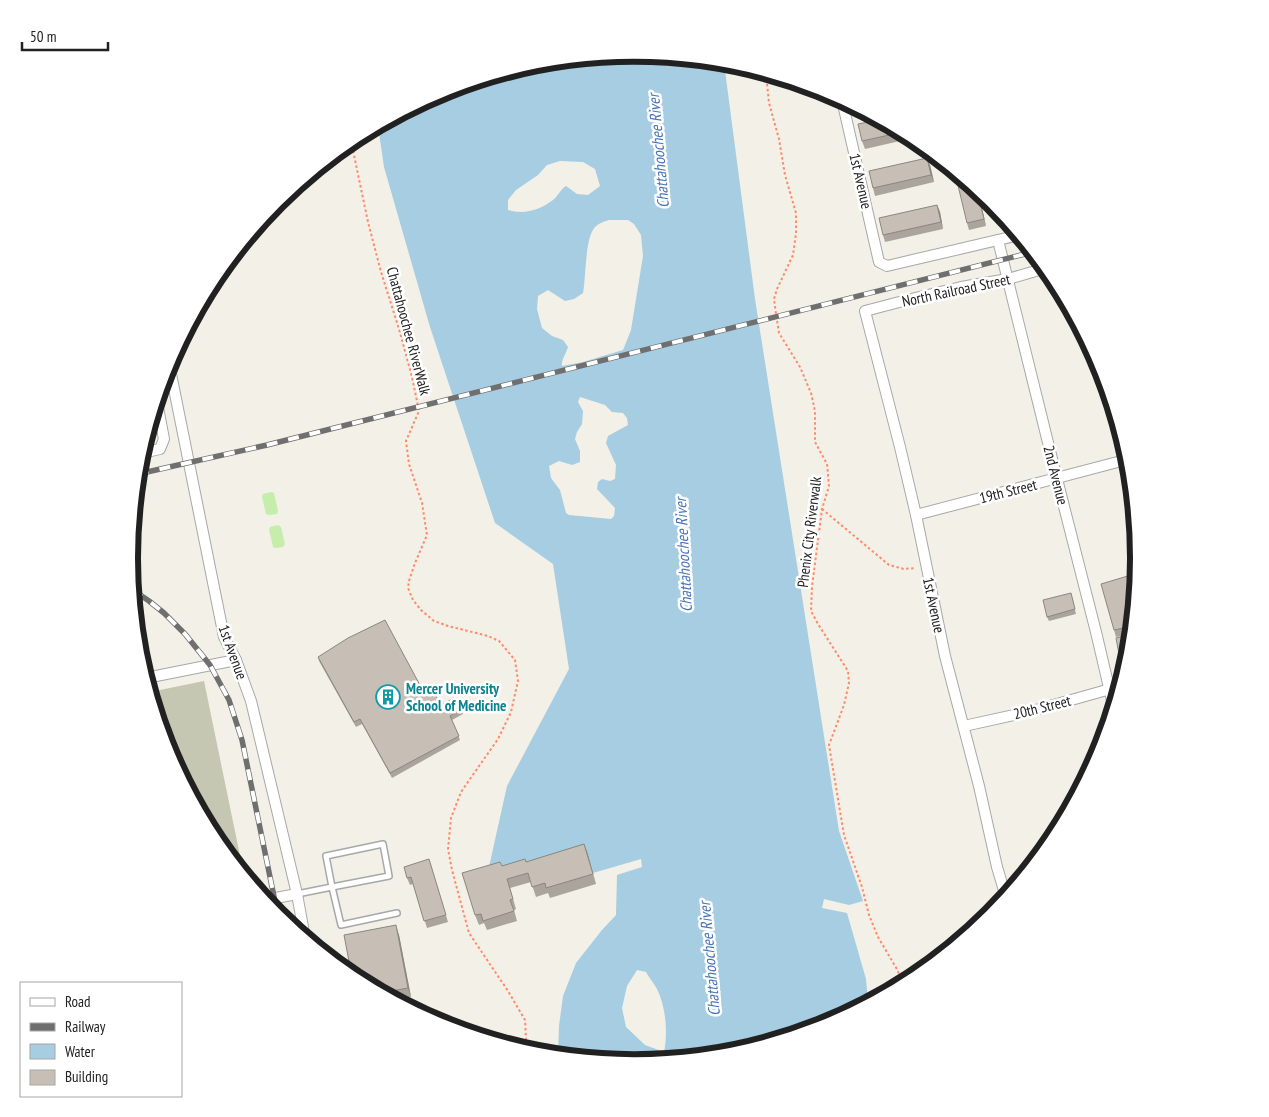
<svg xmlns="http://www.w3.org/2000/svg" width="1269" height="1117" viewBox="0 0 1269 1117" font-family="'PT Sans Narrow',sans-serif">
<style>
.construction{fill:#c5c7b2}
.grass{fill:#c5eeac}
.water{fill:#a6cde1;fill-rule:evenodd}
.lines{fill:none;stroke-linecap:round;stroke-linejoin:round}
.lane-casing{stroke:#a8a8a8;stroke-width:8}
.street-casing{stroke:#a8a8a8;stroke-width:12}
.path{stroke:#ff8b6b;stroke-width:2;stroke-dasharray:2.5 2.5;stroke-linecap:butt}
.lane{stroke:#fff;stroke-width:5}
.street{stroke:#fff;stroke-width:10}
.rail-casing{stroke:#6f6f6f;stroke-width:5.5}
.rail{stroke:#fff;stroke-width:4;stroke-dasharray:11;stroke-linecap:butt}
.wall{fill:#aba49d}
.shaded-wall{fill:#8b867f}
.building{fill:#c7bfb6;stroke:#8b867f}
.labels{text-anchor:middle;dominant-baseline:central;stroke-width:5;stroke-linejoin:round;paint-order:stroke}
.street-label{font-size:15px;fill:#212121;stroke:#fff}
.culture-label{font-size:15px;font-weight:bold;fill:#0d838f;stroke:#fff;text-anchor:start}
.water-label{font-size:16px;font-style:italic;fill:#4773b7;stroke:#fff}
.rim{fill:none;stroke:#212121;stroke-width:6}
</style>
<rect width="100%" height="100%" fill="#f2f0e7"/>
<polygon class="construction" points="204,681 244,875 215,839 168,751 150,692"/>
<g class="grass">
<polygon points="271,492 274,493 278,511 277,514 269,515 266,514 262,497 263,494"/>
<polygon points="278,525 281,527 285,544 283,547 275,548 273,547 269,530 270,527"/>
</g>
<path class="water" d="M634,54l90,9 31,236 84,532 24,70 -14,4 -25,-6 -2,9 25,5 19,66 2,24 -41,22 -94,29 -99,9 -76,-7 1,-30 4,-30 13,-33 26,-33 14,-15 1,-40 25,-8 -1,-8 -48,14 -5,-19 -101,22 20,-90 62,-117 -16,-105 -58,-41 -65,-196 -46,-160 -6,-41 64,-34 94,-29zM560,161l23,1 12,7 5,17 -12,9 -11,-1 -11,-8c-6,4 -8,10 -13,14 -13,10 -29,15 -45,10v-10l8,-10 22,-15 9,-10zM609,220h19l6,4 7,11 2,21 -12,74 -8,20 -40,12 -21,4c-1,-6 4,-12 6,-19l-5,-7 -11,-4 -10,-8 -5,-19 1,-13 10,-6 17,11 9,-2 9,-6c3,-15 2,-51 10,-63 3,-6 10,-8 16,-10zM580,397l25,8 7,7 11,1 4,5 1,7 -20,11 -2,7 10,22 -1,14 -5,2 -8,-2 -4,3 -1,7 18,19 -1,8 -3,3 -42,-4 -3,-2 -6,-23 -9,-12 -2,-12 10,-5 13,4 8,-3v-11l-5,-12 2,-7 5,-8 1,-13 -5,-9zM637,970l9,2c3,6 8,11 11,17 9,18 11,44 7,63l-19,-7 -19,-18 -4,-19 5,-22z"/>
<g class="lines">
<g class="lane-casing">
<g id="lane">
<polygon points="383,844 389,876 332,887 326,856"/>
<polyline points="297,894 332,887 341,925 397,913"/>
</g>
</g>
<g class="street-casing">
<g id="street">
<polyline points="842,100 879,262 887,266 1019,235"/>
<polyline points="277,202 291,190"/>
<polyline points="998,240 1057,479 1096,632 1114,709"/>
<polyline points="169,364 224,637 236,660 251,701 297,894 305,938"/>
<polyline points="142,453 160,449 164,439 157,402"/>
<polyline points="916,515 1129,459"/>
<polyline points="146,678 236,660"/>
<polyline points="964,726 1032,711 1121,686"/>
<polyline points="1006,897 997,867 979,786 945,656 916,515 900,447 865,311 907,300 961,287 1008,279 1046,268"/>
<polyline points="265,900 297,894"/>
</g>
</g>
<g class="path">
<polyline points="766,74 769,103 779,139 785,175 796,213 796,233 793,255 777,289 774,299 775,307 779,333 800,367 811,393 815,411 815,442 827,464 829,486 822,509 812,587 811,611 818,624 848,671 849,683 844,705 829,745 844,835 862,887 869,915 878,937 898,971 901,985"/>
<polyline points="351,141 368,222 381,272 399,329 412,377 419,411 406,441 409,464 422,503 427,535 415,563 409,581 408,588 413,600 421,610 434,621 448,626 488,636 499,641 515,660 518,681 511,712 498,739 461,792 451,818 448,849 452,870 469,933 508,991 525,1020 526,1040 524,1050"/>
<polyline points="822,509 889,565 904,569 916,568"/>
</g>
<use href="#lane" class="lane"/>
<use href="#street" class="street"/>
<g class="rail-casing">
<g id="rail">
<polyline points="138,474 267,445 1033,252"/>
<polyline points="133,590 149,601 164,613 185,634 210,665 229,700 242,740 278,916"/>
</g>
</g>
<use href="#rail" class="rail"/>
</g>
<g class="wall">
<polygon points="879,120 913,138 865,149 862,141"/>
<polygon points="930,165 934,182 875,196 873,188"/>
<polygon points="960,176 978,191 986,226 969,230 967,223"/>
<polygon points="937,205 940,212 943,229 885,242 883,235"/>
<polygon points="1133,582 1136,593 1132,634 1116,637 1114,630"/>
<polygon points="1072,597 1076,614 1049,621 1047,617"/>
<polygon points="1132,634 1130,657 1121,659 1119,654"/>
<polygon points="318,657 421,687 441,705 461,709 463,714 452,720 460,740 392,778 362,724 356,727 319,661"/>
<polygon points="584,844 596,884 550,898 548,893 536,897 531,882 510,888 516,909 514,910 517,921 487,930 484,923 479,925 475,915 502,866 526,862"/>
<polygon points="429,859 448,922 427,928 413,884 410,885 407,878"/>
<polygon points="399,935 411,997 396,1000 354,978"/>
</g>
<g class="shaded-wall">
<polygon points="927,158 930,165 934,182 931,175"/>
<polygon points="977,190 978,191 986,226 984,219"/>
<polygon points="937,205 940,212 943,229 941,222"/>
<polygon points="584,844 588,854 596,884"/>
<polygon points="396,925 399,935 411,997 408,988"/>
</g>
<g class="building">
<polygon points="879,120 903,132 862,141 858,124"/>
<polygon points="927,158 931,175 873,188 869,171"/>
<polygon points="960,176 977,190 984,219 967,223 956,177"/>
<polygon points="937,205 941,222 883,235 879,218"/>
<polygon points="1131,575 1136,595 1133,626 1114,630 1101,584"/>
<polygon points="1071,593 1075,609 1047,617 1043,600"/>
<polygon points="385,620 421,687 429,684 441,705 454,698 461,709 450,716 459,736 390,773 360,719 354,722 318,657 348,638"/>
<polygon points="1132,634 1130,652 1119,654 1116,638"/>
<polygon points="584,844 593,874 546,888 545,883 532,887 528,873 507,879 513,899 510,900 514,911 483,921 481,914 475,915 462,873 500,862 502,866 525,859 526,862"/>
<polygon points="429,859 446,915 424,921 411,877 407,878 404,867"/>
<polygon points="396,925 408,988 381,993 352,977 344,935"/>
</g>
<defs>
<g id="building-ring" transform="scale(1.25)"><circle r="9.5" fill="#fff" stroke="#0f9aa8" stroke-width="1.5"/><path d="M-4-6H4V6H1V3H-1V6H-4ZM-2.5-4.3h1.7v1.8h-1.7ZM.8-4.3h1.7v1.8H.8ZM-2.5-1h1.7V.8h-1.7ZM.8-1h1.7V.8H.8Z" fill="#0f9aa8"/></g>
</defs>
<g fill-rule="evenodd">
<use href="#building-ring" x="388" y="697"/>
</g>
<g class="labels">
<g class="street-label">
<text transform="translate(861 181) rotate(77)">1st Avenue</text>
<text transform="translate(956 290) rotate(-12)">North Railroad Street</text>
<text transform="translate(409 331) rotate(75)">Chattahoochee RiverWalk</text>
<text transform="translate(1056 475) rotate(76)">2nd Avenue</text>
<text transform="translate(1008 491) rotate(-14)">19th Street</text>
<text transform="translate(809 532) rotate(-83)">Phenix City Riverwalk</text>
<text transform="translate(934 605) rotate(78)">1st Avenue</text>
<text transform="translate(233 652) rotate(70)">1st Avenue</text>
<text transform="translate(1042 707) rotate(-14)">20th Street</text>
</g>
<g class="culture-label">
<text x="406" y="688">Mercer University<tspan x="406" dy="17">School of Medicine</tspan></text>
</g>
<g class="water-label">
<text transform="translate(658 151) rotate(-95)">Chattahoochee River</text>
<text transform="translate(683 555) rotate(-93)">Chattahoochee River</text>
<text transform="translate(709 959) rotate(-95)">Chattahoochee River</text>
</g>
</g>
<path d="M0 0H1269V1117H0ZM138 558a496 496 0 1 1 992 0a496 496 0 1 1-992 0Z" fill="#fff" fill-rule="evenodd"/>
<path class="rim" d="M138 558a496 496 0 1 1 992 0a496 496 0 1 1-992 0Z"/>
<rect x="20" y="982" width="162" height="115" fill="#ffffff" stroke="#a6a6a6"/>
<rect x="30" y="998" width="25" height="8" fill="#ffffff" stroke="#a6a6a6"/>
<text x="65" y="1007" font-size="15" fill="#212121">Road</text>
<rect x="30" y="1023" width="25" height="8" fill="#6f6f6f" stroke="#a6a6a6"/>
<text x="65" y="1032" font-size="15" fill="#212121">Railway</text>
<rect x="30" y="1044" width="25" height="15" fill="#a6cde1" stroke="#a6a6a6"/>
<text x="65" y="1057" font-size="15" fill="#212121">Water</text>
<rect x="30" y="1070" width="25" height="15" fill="#c7bfb6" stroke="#a6a6a6"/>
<text x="65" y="1082" font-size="15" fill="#212121">Building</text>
<path d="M22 42v8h86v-8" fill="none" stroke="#212121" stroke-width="2.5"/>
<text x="30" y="42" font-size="15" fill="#212121" stroke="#ffffff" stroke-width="4" paint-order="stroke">50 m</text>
</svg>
